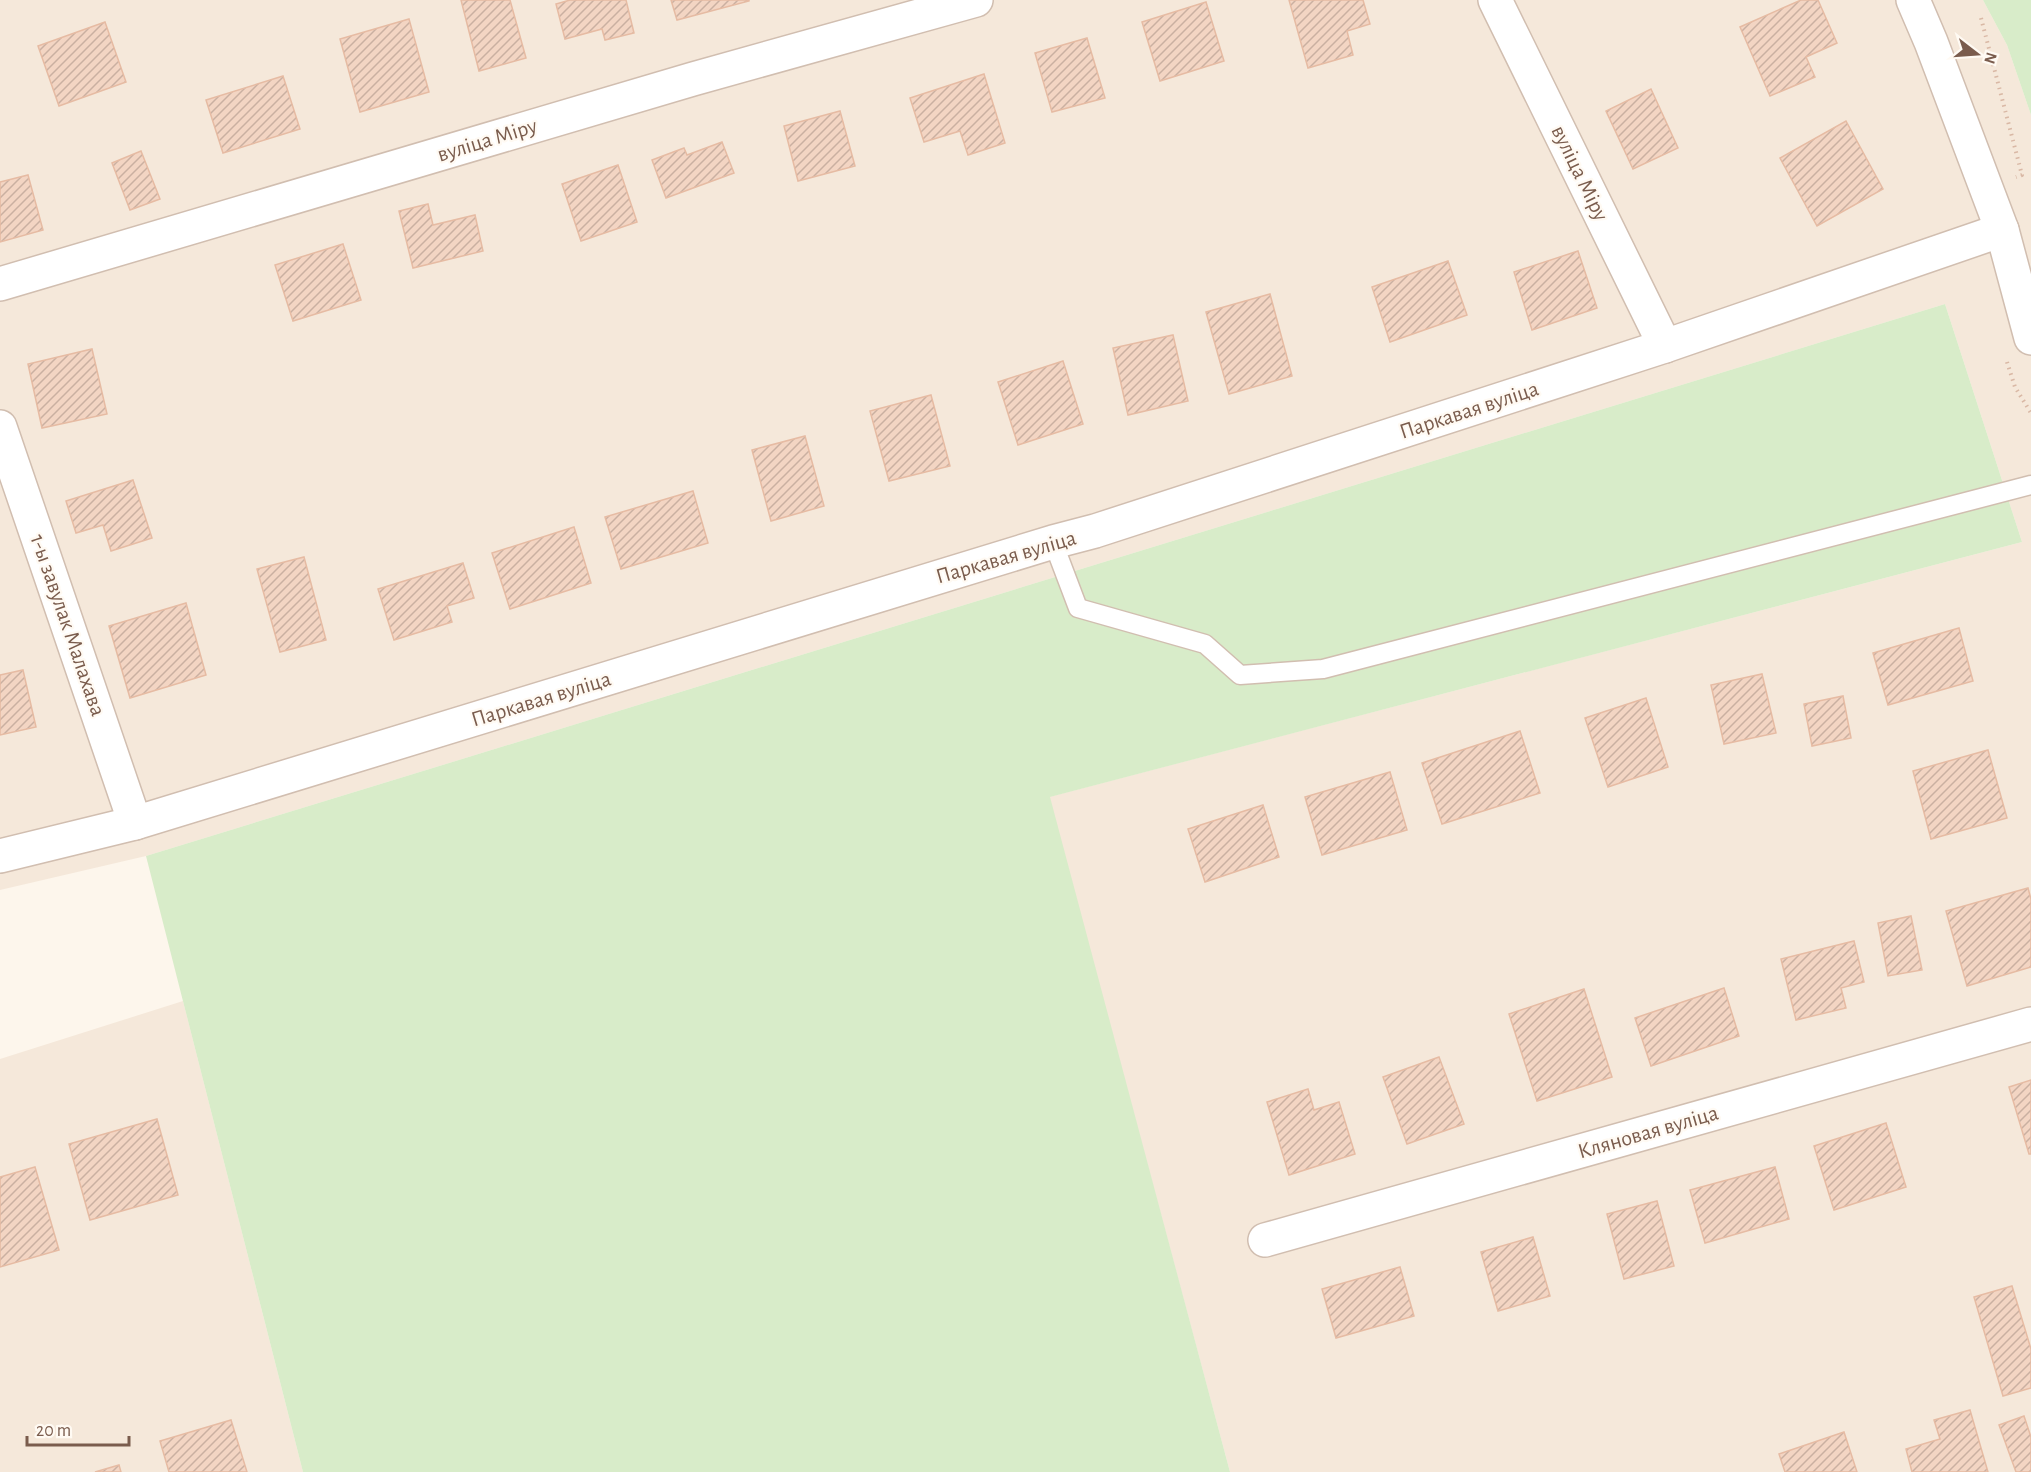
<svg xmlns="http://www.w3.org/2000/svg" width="2031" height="1472" viewBox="0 0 2031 1472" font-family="'Alegreya Sans',sans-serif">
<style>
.residential{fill:#f5e8da}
.grass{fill:#d8ecc9}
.building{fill:url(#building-hatch);stroke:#e6bba3;stroke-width:1.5}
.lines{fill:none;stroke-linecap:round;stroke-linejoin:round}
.lane-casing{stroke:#d1beb0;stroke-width:21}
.street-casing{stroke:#d1beb0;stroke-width:36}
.path{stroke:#d9b8a5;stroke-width:4;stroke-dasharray:1.5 4.5;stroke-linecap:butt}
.lane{stroke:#fff;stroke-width:18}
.street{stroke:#fff;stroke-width:33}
.labels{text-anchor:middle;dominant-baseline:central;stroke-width:4.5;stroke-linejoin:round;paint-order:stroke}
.street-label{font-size:22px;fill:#7a5c4d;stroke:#fffaf3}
</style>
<defs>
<pattern id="building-hatch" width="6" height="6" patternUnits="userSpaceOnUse" patternTransform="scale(1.5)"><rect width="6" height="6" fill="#f3d5c3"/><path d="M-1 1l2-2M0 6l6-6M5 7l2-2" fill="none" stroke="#cab0a1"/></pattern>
</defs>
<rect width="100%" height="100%" fill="#fdf6ec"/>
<g class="residential">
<polygon points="0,0 1983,0 2007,45 2031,115 2031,1472 1230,1472 1049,797 2022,542 1945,304 146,856 0,890"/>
<polygon points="183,1001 303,1472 0,1472 0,1059"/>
</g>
<g class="grass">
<polygon points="1983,0 2031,0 2031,115 2007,45"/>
<polygon points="1945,304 2022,542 1050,797 1230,1472 303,1472 146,856"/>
</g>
<g class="building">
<polygon points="461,0 510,0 526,58 479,71"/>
<polygon points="570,0 626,0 634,33 605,40 602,29 565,39 556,4"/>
<polygon points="671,0 749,0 749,1 677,20"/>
<polygon points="1289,0 1363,0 1370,24 1347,31 1353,55 1308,68"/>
<polygon points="1801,0 1818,0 1837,43 1806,57 1815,77 1770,96 1740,27"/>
<polygon points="1206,2 1224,61 1160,81 1142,22"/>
<polygon points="409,19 429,92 360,112 340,39"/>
<polygon points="105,22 126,82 59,106 38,46"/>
<polygon points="1087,38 1105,98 1052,112 1035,53"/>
<polygon points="984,74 1005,143 968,155 960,131 924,142 910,98"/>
<polygon points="283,76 300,129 223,153 206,100"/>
<polygon points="1651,89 1678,148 1633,169 1606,111"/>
<polygon points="840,111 855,166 798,181 784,126"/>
<polygon points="1846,121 1883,189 1817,226 1780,158"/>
<polygon points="722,142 734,173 666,198 652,160 684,148 687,155"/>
<polygon points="141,151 160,199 130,210 112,163"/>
<polygon points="618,165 637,222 581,241 562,184"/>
<polygon points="28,175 43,230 0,242 0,182"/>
<polygon points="428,204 433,225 475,215 483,251 413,268 399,211"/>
<polygon points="343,244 361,300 293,321 275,265"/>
<polygon points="1578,251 1597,308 1532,330 1514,272"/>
<polygon points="1448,261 1467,315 1390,342 1372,287"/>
<polygon points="1270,294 1292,376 1229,394 1206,312"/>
<polygon points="1173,335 1188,401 1128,415 1113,348"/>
<polygon points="92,349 107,414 42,428 28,364"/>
<polygon points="1063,361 1083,424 1018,445 998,382"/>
<polygon points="931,395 950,466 889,481 870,411"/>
<polygon points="805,436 824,506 771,521 752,450"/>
<polygon points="133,480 152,538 111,551 103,525 76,533 66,501"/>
<polygon points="693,491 708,543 621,569 605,517"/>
<polygon points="574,527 591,583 510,609 492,553"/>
<polygon points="304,557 326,640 280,652 257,569"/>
<polygon points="463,563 474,598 447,606 452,622 394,640 378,589"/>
<polygon points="186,603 206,675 130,698 109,626"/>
<polygon points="1959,628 1973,681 1888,705 1873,653"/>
<polygon points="23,670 36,727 0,735 0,675"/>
<polygon points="1762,674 1776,733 1724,744 1711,685"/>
<polygon points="1843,696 1851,738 1812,746 1804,704"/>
<polygon points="1646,698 1668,767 1608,787 1585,718"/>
<polygon points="1520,731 1540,793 1442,824 1422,763"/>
<polygon points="1988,750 2007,818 1931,839 1913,771"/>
<polygon points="1390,772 1407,830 1322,855 1305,797"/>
<polygon points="1263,805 1279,857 1205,882 1188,829"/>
<polygon points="2028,888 2031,899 2031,967 1967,986 1946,911"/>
<polygon points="1911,916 1922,970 1888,976 1878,923"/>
<polygon points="1854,941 1864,982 1841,988 1846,1008 1796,1020 1781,959"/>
<polygon points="1724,988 1739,1036 1651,1066 1635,1018"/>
<polygon points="1584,989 1612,1077 1537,1101 1509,1014"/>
<polygon points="1439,1057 1464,1124 1407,1144 1383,1077"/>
<polygon points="2031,1080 2031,1154 2029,1154 2009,1087"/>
<polygon points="1308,1089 1314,1110 1339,1102 1355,1154 1289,1175 1267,1102"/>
<polygon points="157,1119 178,1195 90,1220 69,1144"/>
<polygon points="1886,1123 1906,1187 1834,1210 1814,1146"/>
<polygon points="35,1167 59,1250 0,1267 0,1177"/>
<polygon points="1775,1167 1789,1219 1705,1243 1690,1190"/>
<polygon points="1657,1201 1674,1266 1624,1279 1607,1214"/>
<polygon points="1533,1237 1550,1296 1498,1311 1481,1252"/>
<polygon points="1400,1267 1414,1316 1336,1338 1322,1289"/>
<polygon points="2012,1286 2031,1349 2031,1388 2003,1396 1974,1297"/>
<polygon points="1970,1410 1988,1472 1912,1472 1906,1449 1940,1439 1934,1420"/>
<polygon points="2024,1416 2031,1437 2031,1472 2016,1472 1999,1425"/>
<polygon points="231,1420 247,1472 169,1472 160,1441"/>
<polygon points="1844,1432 1857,1472 1785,1472 1779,1454"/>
<polygon points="119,1465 121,1472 95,1472"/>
</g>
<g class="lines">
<g class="lane-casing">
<polyline id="lane" points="1053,542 1078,608 1205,644 1240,675 1323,669 2031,485"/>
</g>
<g class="street-casing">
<g id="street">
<polyline points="1495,0 1665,346"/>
<polyline points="1913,0 1931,42 2002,230 2031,338"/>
<polyline points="0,284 693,79 976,0"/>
<polyline points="0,427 135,823"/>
<polyline points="0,856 135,823 1053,542 1095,531 1665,346 2002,230"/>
<polyline points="1265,1240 2031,1024"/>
</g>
</g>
<g class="path">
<polyline points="1981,18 2022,175 2016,177"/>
<polyline points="2007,362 2015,387 2031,413"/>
</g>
<use href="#lane" class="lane"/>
<use href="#street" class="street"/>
</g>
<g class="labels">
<g class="street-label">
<text transform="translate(487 140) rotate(-17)">вуліца Міру</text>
<text transform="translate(1580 173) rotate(64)">вуліца Міру</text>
<text transform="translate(1469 410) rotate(-18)">Паркавая вуліца</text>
<text transform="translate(1006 557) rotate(-16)">Паркавая вуліца</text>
<text transform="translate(68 625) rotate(71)">1-ы завулак Малахава</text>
<text transform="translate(541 699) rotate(-17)">Паркавая вуліца</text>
<text transform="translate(1648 1132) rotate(-16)">Кляновая вуліца</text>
</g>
</g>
<g transform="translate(1977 54) rotate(107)" stroke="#fffaf3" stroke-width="4.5" paint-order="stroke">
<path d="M0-4.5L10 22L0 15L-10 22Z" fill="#7a5c4d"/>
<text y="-9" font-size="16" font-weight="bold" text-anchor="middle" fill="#7a5c4d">N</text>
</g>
<path d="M27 1436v9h102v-9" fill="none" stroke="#7a5c4d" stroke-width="3"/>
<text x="36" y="1436" font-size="18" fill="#7a5c4d" stroke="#fffaf3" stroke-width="4.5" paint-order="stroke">20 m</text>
</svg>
